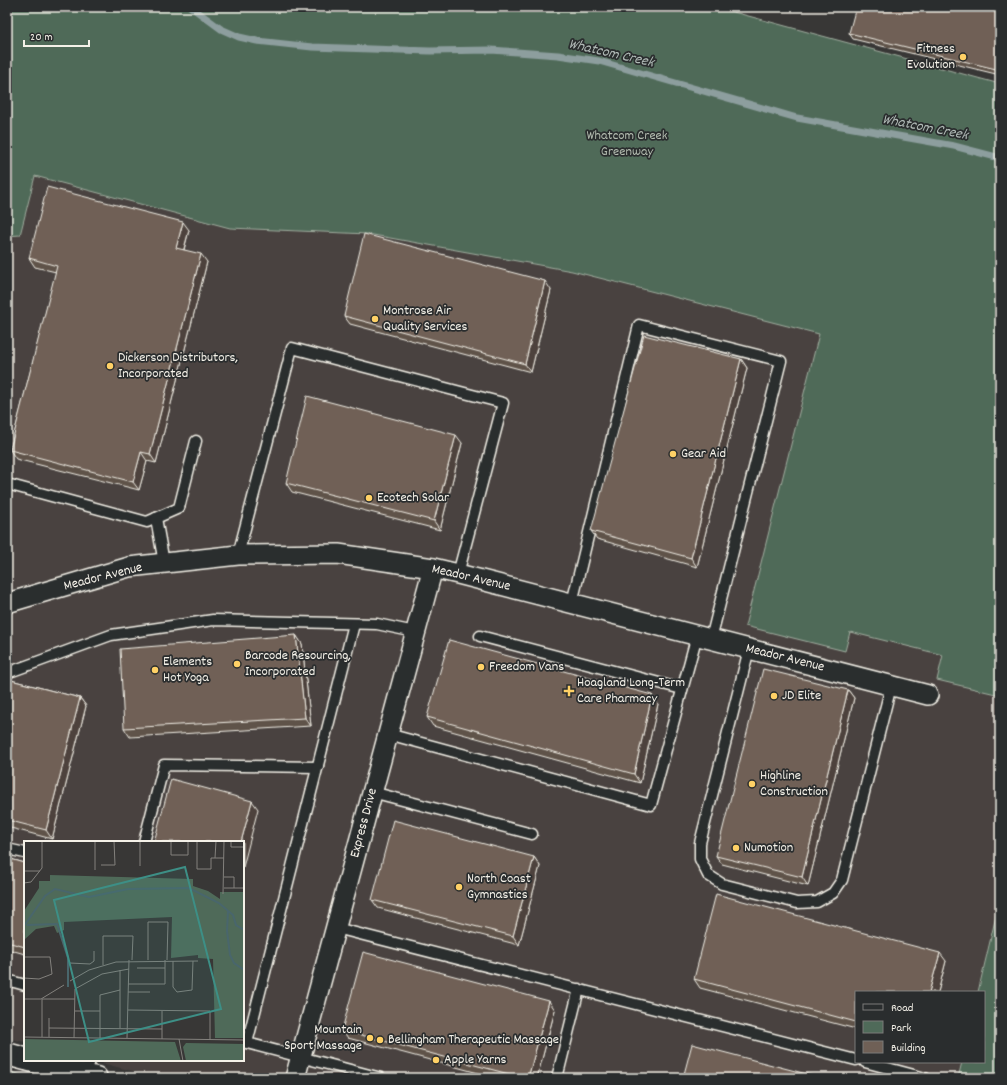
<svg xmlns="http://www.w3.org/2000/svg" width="1007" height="1085" viewBox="0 0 1007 1085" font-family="Dekko,sans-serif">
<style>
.built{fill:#484340}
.green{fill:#4f6a59;stroke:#a2aea0}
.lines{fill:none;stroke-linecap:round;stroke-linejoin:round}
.stream{stroke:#8d9e9e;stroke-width:7}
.lane-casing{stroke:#f4f1e8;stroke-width:13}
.street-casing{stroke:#f4f1e8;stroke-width:22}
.secondary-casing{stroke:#f4f1e8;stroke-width:25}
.lane{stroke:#2a2d2e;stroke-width:10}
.street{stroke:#2a2d2e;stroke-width:19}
.secondary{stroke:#2a2d2e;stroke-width:22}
.wall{fill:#5f534a;stroke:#f4f1e8}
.shaded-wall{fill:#4e433c;stroke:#f4f1e8}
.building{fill:#6f6056;stroke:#f4f1e8}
.poi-dot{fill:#ffd166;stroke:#2a2d2e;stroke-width:1.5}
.labels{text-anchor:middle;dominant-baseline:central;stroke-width:3.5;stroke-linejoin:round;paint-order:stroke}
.poi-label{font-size:14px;fill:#f4f1e8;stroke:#2a2d2e;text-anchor:start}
.park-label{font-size:14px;fill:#b2bbaf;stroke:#2a2d2e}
.street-label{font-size:14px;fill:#f4f1e8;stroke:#2a2d2e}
.water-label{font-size:15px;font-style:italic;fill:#b0b9b6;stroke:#2a2d2e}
.inset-river{fill:none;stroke:#49666c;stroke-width:2}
.inset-road{fill:none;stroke:#83817d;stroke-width:1}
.view{fill:#3d8f86;fill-opacity:0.15;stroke:#3d8f86;stroke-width:2}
.inset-edge{fill:none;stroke:#f4f1e8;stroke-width:2}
</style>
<rect width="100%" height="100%" fill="#383736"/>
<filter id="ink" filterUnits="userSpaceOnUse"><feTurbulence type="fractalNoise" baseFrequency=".025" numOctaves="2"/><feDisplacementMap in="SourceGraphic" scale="8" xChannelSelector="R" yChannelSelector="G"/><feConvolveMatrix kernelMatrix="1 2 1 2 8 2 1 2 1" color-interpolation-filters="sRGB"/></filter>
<g filter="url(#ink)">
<polygon class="built" points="35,176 230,228 368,234 572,271 1000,380 1000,899 978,992 856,992 856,1062 962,1062 958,1078 158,1078 91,1060 243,1060 243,842 25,842 25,1042 7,1038 7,236 20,234"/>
<g class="green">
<polygon points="7,7 715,7 1000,84 1000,695 937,680 943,655 850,632 845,651 745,626 819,334 572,271 368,234 230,228 35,176 20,235 7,236"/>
<polygon points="1000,899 1000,1078 958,1078 962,1062 984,1062 984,992 978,992"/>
<polygon points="7,1071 32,1078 7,1078"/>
</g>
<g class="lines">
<polyline class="stream" points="191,7 221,29 239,37 257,41 312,47 430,51 491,50 558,55 599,61 797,118 954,146 1000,158"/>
<g class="lane-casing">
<g id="lane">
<polyline points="7,484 147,522 179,508 196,441"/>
<polyline points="156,518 164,563"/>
<polyline points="238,555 292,348 503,403 458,574"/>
<polyline points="572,603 639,325 781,361 711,639"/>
<polyline points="480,636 682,689"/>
<polyline points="749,649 700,843 700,859 708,875 722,884 797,903 817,902 833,893 842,880 891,686"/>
<polyline points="7,673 111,635 213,620 377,624 415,632"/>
<polyline points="388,734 651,805 697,635"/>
<polyline points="372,792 532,834"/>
<polyline points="144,842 164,765 318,767"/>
<polyline points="7,849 25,853"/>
<polyline points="336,928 856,1060"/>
<polyline points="7,980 25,985"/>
<polyline points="243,1042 381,1078"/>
<polyline points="247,1043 354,624"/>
<polyline points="865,1062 925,1078"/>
<polyline points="86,1075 90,1060"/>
<polyline points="557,1078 579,989"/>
</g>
</g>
<g class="street-casing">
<g id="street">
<polyline points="7,603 129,567 238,555 338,554 433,568 458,574 928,695"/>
<polyline points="295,1078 433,568"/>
</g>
</g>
<g class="secondary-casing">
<g id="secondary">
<polyline points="7,1054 25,1059"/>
<polyline points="29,1060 96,1078"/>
</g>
</g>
<use href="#lane" class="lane"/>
<use href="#street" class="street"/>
<use href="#secondary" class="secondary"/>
</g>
<g class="wall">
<polygon points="1000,7 1000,75 853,39 849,33"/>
<polygon points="189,230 184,250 207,262 156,463 147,461 139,490 16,459 10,450 56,272 35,267 29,258"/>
<polygon points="551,290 531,372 350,324 344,316"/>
<polygon points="741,359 747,368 697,567 597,539 591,531"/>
<polygon points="462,443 440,530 292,492 286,483"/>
<polygon points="296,635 302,644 311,726 130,737 124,728"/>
<polygon points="7,679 80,698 86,706 52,839 7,827"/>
<polygon points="848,690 854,698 808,886 722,864 716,856"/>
<polygon points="658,704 640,783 433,726 427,717"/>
<polygon points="534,857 540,866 519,945 378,908 372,900"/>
<polygon points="7,858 25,863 25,954 7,949"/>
<polygon points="946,961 938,992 856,992 856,1029 700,988 694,979"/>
<polygon points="555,1010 537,1078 497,1078 348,1038 342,1030"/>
</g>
<g class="shaded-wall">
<polygon points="183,222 189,230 182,256 176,248"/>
<polygon points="201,254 207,262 156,463 150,454"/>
<polygon points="545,281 551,290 531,372 525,364"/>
<polygon points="741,359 747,368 697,567 691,558"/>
<polygon points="456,435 462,443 440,530 434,521"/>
<polygon points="141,452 147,461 139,490 133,482"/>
<polygon points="296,635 302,644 311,726 305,718"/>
<polygon points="848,690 854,698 808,886 802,877"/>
<polygon points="652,695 658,704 640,783 634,774"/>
<polygon points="80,698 86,706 52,839 46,830"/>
<polygon points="252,801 258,809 243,867 243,842 241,842"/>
<polygon points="534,857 540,866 519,945 513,936"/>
<polygon points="940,953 946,961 938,992 929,992"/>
<polygon points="549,1001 555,1010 537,1078 528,1078"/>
</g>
<g class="building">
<polygon points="856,7 1000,7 1000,70 849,33"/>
<polygon points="47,187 183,222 176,248 201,254 150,454 141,452 133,482 10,450 57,266 29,258"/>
<polygon points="364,234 545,281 525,364 344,316"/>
<polygon points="644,335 741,359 691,558 591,531"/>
<polygon points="307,396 456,435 434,521 286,483"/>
<polygon points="296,635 305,718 124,728 120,649"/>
<polygon points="449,640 652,695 634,774 427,717"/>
<polygon points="763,669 848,690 802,877 716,856"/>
<polygon points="7,679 80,698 46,830 7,820"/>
<polygon points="171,779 252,801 241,842 154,842"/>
<polygon points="393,820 534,857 513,936 372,900"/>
<polygon points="7,858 25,863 25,947 7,942"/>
<polygon points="716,894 940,953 929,992 856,992 856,1022 694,979"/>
<polygon points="363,952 549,1001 528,1078 524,1078 342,1030"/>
<polygon points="692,1044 822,1078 683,1078"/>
</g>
</g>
<g class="poi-dot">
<circle cx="963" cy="57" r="4"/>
<circle cx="375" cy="319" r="4"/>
<circle cx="110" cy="366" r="4"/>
<circle cx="673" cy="454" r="4"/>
<circle cx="369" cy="498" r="4"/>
<circle cx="237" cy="664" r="4"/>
<circle cx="481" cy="667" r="4"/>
<circle cx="155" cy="670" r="4"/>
<path d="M567 685h4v4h4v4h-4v4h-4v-4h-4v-4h4z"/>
<circle cx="774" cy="696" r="4"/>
<circle cx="752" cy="784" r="4"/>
<circle cx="736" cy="848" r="4"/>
<circle cx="459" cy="887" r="4"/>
<circle cx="370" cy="1038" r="4"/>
<circle cx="380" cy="1040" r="4"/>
<circle cx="436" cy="1060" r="4"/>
</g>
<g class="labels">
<g class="poi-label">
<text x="955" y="49" text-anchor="end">Fitness<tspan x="955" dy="16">Evolution</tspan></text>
<text x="383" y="311">Montrose Air<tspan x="383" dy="16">Quality Services</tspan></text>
<text x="118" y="358">Dickerson Distributors,<tspan x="118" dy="16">Incorporated</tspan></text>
<text x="681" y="454">Gear Aid</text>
<text x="377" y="498">Ecotech Solar</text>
<text x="245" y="656">Barcode Resourcing,<tspan x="245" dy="16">Incorporated</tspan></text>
<text x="163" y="662">Elements<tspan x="163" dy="16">Hot Yoga</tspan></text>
<text x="489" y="667">Freedom Vans</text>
<text x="577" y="683">Hoagland Long-Term<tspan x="577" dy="16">Care Pharmacy</tspan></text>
<text x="782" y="696">JD Elite</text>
<text x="760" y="776">Highline<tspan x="760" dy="16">Construction</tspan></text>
<text x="744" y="848">Numotion</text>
<text x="467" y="879">North Coast<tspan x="467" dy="16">Gymnastics</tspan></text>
<text x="362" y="1030" text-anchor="end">Mountain<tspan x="362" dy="16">Sport Massage</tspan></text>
<text x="388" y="1040">Bellingham Therapeutic Massage</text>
<text x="444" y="1060">Apple Yarns</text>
</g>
<g class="park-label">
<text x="627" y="136">Whatcom Creek<tspan x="627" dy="16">Greenway</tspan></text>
</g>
<g class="street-label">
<text transform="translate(103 577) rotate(-14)">Meador Avenue</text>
<text transform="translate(471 578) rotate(13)">Meador Avenue</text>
<text transform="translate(785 658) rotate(14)">Meador Avenue</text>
<text transform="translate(364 823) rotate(-75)">Express Drive</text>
</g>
<g class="water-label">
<text transform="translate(611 54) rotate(13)">Whatcom Creek</text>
<text transform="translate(925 128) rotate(11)">Whatcom Creek</text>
</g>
</g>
<g transform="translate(24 841)">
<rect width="220" height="220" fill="#383736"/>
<path d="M26,34l143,4v7l15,5 12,8v-7h24v146h-29l-2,-79 -15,-1v-3l-27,3 1,-41 -108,5v8l-7,3 -3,-7 -18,3 -12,11v-29l15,-23v-7h11zM0,198l151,3 6,19h-157zM162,202l58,1v17h-58l-3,-14z" fill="#4f6a59"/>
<path class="inset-river" d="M204,70l-1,20 3,24 4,8 10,7M3,84l30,-1 11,34v29M0,85l21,-30 10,-7 34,8 39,-8 61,-1 30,15 14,12 3,10 8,5"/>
<path class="inset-road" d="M71,0v29M116,0v25M147,0v14h17v-14M173,0v28h14v-11h4M173,0h19M192,0l-1,17h9M207,0v6h13M77,24h14l-1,-24M0,30h16M200,36h10v11M0,42l7,-1 11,-14v-27M200,47h20M199,53l1,-53M0,116h26l2,17 -13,5 -15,-1M124,119v-38h20l-1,38M149,120v26l4,5 15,-2 1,-29M46,122l20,1 4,-3v-10M79,124v-29h30l-1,24M113,127h28M46,140l19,-11 27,-8 82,-1M104,143h37v-24M104,151h22M0,158h17l23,-14M18,158h33M104,169l82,1v29M51,170h25M138,170v28M25,177v19M25,187l113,1M96,187v-58M0,196l220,3M18,196v-38M50,197l1,-49 27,-15 27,-5M76,197v-43l20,-5M103,197l2,-78M155,198l4,22"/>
<path class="view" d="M161,26l36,142 -132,33 -35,-142z"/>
<rect width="220" height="220" class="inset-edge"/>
</g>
<rect width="1007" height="1085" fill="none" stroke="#2a2d2e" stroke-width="24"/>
<rect x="12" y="12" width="983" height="1061" fill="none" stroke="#f4f1e8" stroke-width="1.5" filter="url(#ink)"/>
<rect x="855" y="991" width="130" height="72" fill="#2a2d2e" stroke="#7b7b78"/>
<rect x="863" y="1004" width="20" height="6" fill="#2a2d2e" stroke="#7b7b78"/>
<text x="891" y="1011" font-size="12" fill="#f4f1e8">Road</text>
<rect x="863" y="1021" width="20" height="12" fill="#4f6a59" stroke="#7b7b78"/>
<text x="891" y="1031" font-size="12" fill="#f4f1e8">Park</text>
<rect x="863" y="1041" width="20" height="12" fill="#6f6056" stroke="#7b7b78"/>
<text x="891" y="1051" font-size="12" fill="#f4f1e8">Building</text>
<path d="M24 40v6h65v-6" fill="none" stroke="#f4f1e8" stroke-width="2"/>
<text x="30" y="40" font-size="12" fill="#f4f1e8" stroke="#2a2d2e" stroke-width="3" paint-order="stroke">20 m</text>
</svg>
